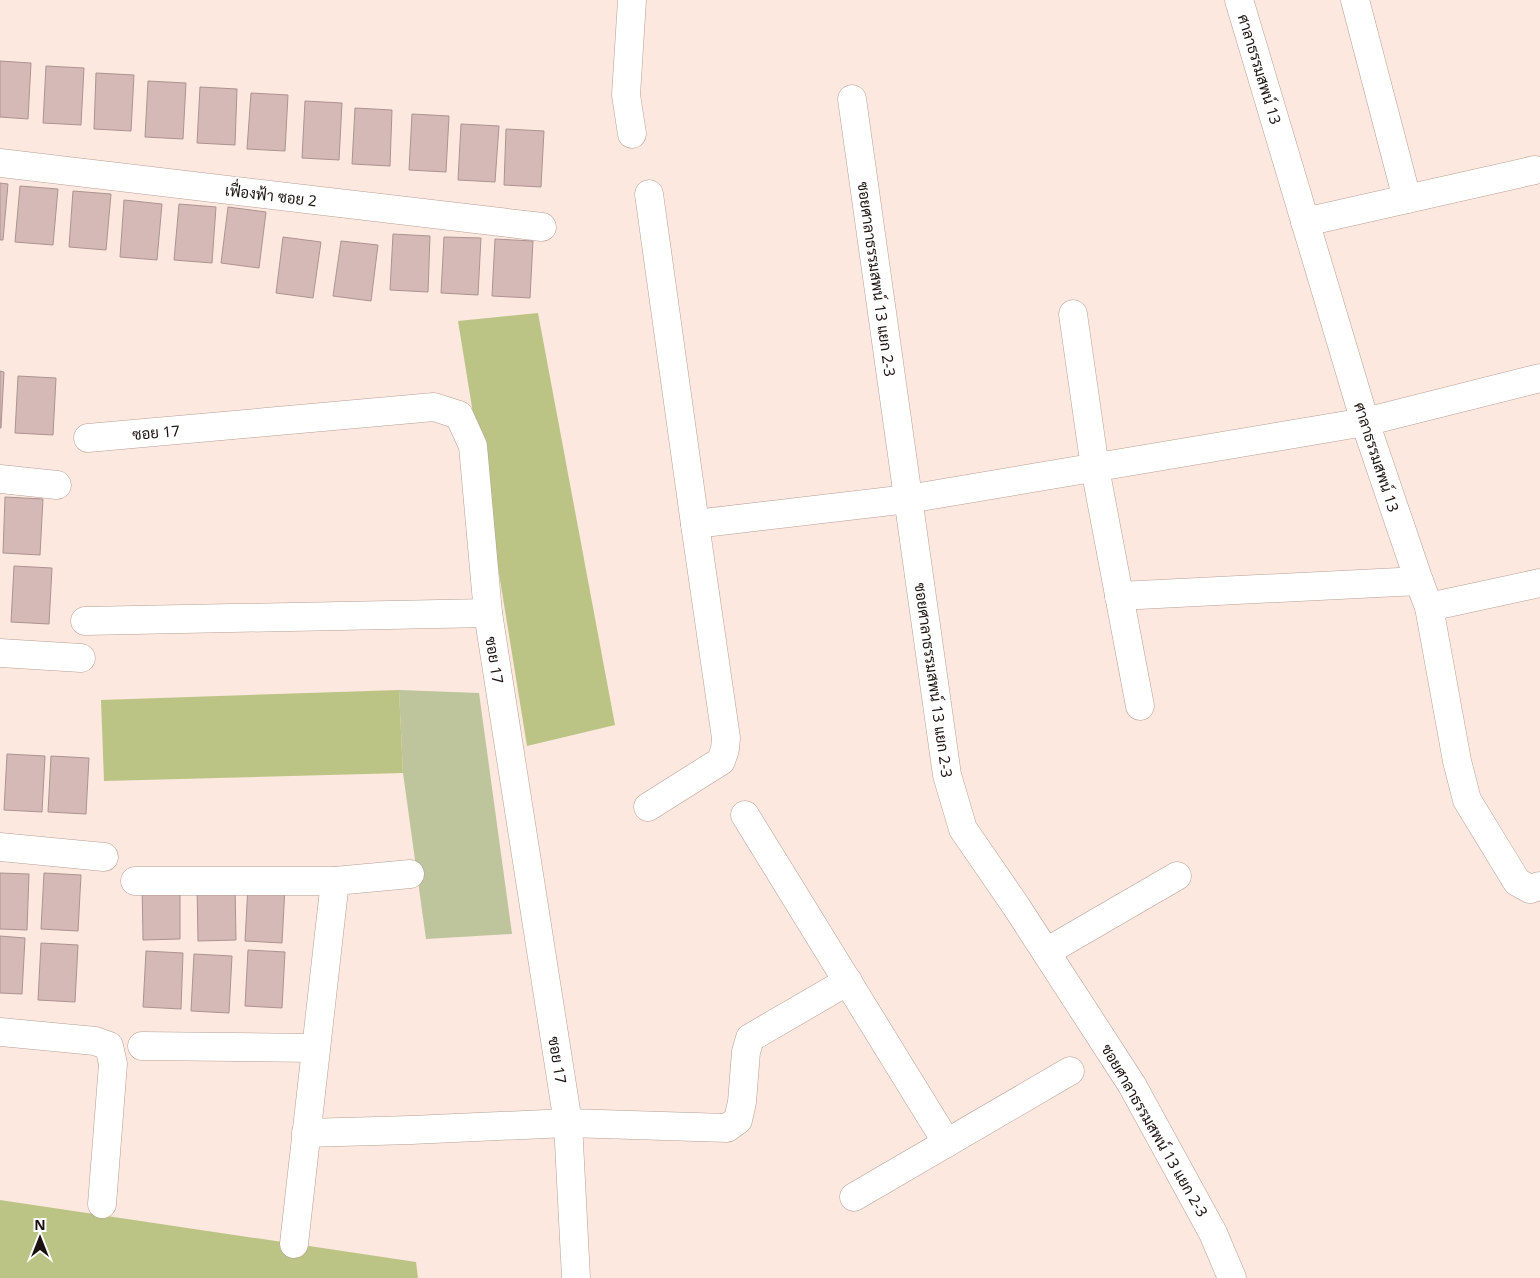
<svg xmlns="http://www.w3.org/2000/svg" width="1540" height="1278" viewBox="0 0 1540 1278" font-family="'Noto Sans',Sarabun,sans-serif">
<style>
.green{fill:#bec49b}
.forest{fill:#bbc485}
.building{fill:#d4b9b6;stroke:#ad9390}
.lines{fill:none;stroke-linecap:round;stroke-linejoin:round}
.minor-casing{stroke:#b69f94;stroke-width:29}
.minor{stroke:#fff;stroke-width:28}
.labels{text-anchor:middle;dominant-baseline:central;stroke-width:4;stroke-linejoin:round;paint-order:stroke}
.street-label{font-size:15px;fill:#1b120f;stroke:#fff}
</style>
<rect width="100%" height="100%" fill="#fce8df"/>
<polygon class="green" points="399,690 479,693 512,934 426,939 403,773"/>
<g class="forest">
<polygon points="538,313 615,725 527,746 458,321"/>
<polygon points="399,690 403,773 104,781 101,700"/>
<polygon points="0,1200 416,1262 418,1278 0,1278"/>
</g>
<g class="building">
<polygon points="0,61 31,63 28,119 0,117"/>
<polygon points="46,66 84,68 81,125 43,123"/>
<polygon points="96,73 134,75 131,131 94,129"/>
<polygon points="148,81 186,83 183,139 145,137"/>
<polygon points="200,87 237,89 235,145 197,143"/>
<polygon points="251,93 288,95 285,151 247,149"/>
<polygon points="305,101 342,103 339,160 302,158"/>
<polygon points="355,108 392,110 390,166 352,164"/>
<polygon points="412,114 449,116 446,172 409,170"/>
<polygon points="461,124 499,126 495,182 458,180"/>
<polygon points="506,129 544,131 541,187 504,185"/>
<polygon points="0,183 8,184 3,240 0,240"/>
<polygon points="20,186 58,189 53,245 15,242"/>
<polygon points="73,191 111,194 106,250 69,247"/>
<polygon points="124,200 162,204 157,260 120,257"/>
<polygon points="179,204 216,207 212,263 174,260"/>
<polygon points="228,207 266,212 259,268 221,263"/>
<polygon points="393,234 430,236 428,292 390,290"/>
<polygon points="283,237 321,242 313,298 276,293"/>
<polygon points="444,237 481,238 478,295 441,293"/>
<polygon points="495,239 533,241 530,298 492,296"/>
<polygon points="341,241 378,245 371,301 333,296"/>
<polygon points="0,371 4,372 1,428 0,428"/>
<polygon points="18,376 56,378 53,435 15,433"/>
<polygon points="5,497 43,499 40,555 3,553"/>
<polygon points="14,566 52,568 49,624 11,622"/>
<polygon points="7,754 45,756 42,812 4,810"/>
<polygon points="51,756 89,758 86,814 48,812"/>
<polygon points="0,873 29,874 27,930 0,929"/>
<polygon points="44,873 81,875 78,931 41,929"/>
<polygon points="142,883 180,883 180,939 143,940"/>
<polygon points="235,884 236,940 198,941 197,885"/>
<polygon points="248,885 285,887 282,943 245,941"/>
<polygon points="0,936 25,938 22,994 0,993"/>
<polygon points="41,943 78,945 75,1002 38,1000"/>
<polygon points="248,950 285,952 282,1008 245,1006"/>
<polygon points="146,951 183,953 181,1009 143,1007"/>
<polygon points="194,954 232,956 229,1013 191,1011"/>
</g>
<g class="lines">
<g class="minor-casing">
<g id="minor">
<polyline points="632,0 626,95 632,134"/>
<polyline points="1239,0 1365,422 1419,581 1429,607 1457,761 1467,800 1517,882 1530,889 1540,886"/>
<polyline points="1355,0 1407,199"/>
<polyline points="852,99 947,775 963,829 1016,906 1132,1085 1213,1233 1232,1278"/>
<polyline points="0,163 542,227"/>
<polyline points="649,194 695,524 908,499 1365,422 1540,378"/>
<polyline points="1305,222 1535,170"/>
<polyline points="1073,314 1095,468 1140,706"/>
<polyline points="88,438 434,407 459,415 473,446 488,613 568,1123 576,1278"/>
<polyline points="0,479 57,485"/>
<polyline points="1119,596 1419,581"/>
<polyline points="1429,607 1540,583"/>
<polyline points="85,621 488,613"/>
<polyline points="0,653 81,658"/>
<polyline points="648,807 721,761 725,749 726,738 695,524"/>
<polyline points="745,815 947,1143"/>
<polyline points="0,847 104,857"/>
<polyline points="135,881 335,881 410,874"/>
<polyline points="1046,952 1177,876"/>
<polyline points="0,1032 95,1041 109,1046 113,1064 102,1204"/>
<polyline points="142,1046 316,1048"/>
<polyline points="306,1133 411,1130 568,1123 727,1128 738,1120 742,1102 746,1052 750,1038 848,981"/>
<polyline points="854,1197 1070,1071"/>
<polyline points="294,1244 335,881"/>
</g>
</g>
<use href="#minor" class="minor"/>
</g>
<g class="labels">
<g class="street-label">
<text transform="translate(1260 69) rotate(73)">ศาลาธรรมสพน์ 13</text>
<text transform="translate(271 195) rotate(7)">เฟื่องฟ้า ซอย 2</text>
<text transform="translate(877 279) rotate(82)">ซอยศาลาธรรมสพน์ 13 แยก 2-3</text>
<text transform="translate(156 432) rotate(-5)">ซอย 17</text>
<text transform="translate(1377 457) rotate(72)">ศาลาธรรมสพน์ 13</text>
<text transform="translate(495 660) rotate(81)">ซอย 17</text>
<text transform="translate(934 680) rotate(82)">ซอยศาลาธรรมสพน์ 13 แยก 2-3</text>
<text transform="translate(558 1060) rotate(81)">ซอย 17</text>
<text transform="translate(1155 1130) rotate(60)">ซอยศาลาธรรมสพน์ 13 แยก 2-3</text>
</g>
</g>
<g transform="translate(40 1238)" stroke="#ffffff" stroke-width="4" paint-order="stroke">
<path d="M0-4L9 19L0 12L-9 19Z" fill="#1b120f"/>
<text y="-8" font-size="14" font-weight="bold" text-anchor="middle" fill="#1b120f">N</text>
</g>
</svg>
